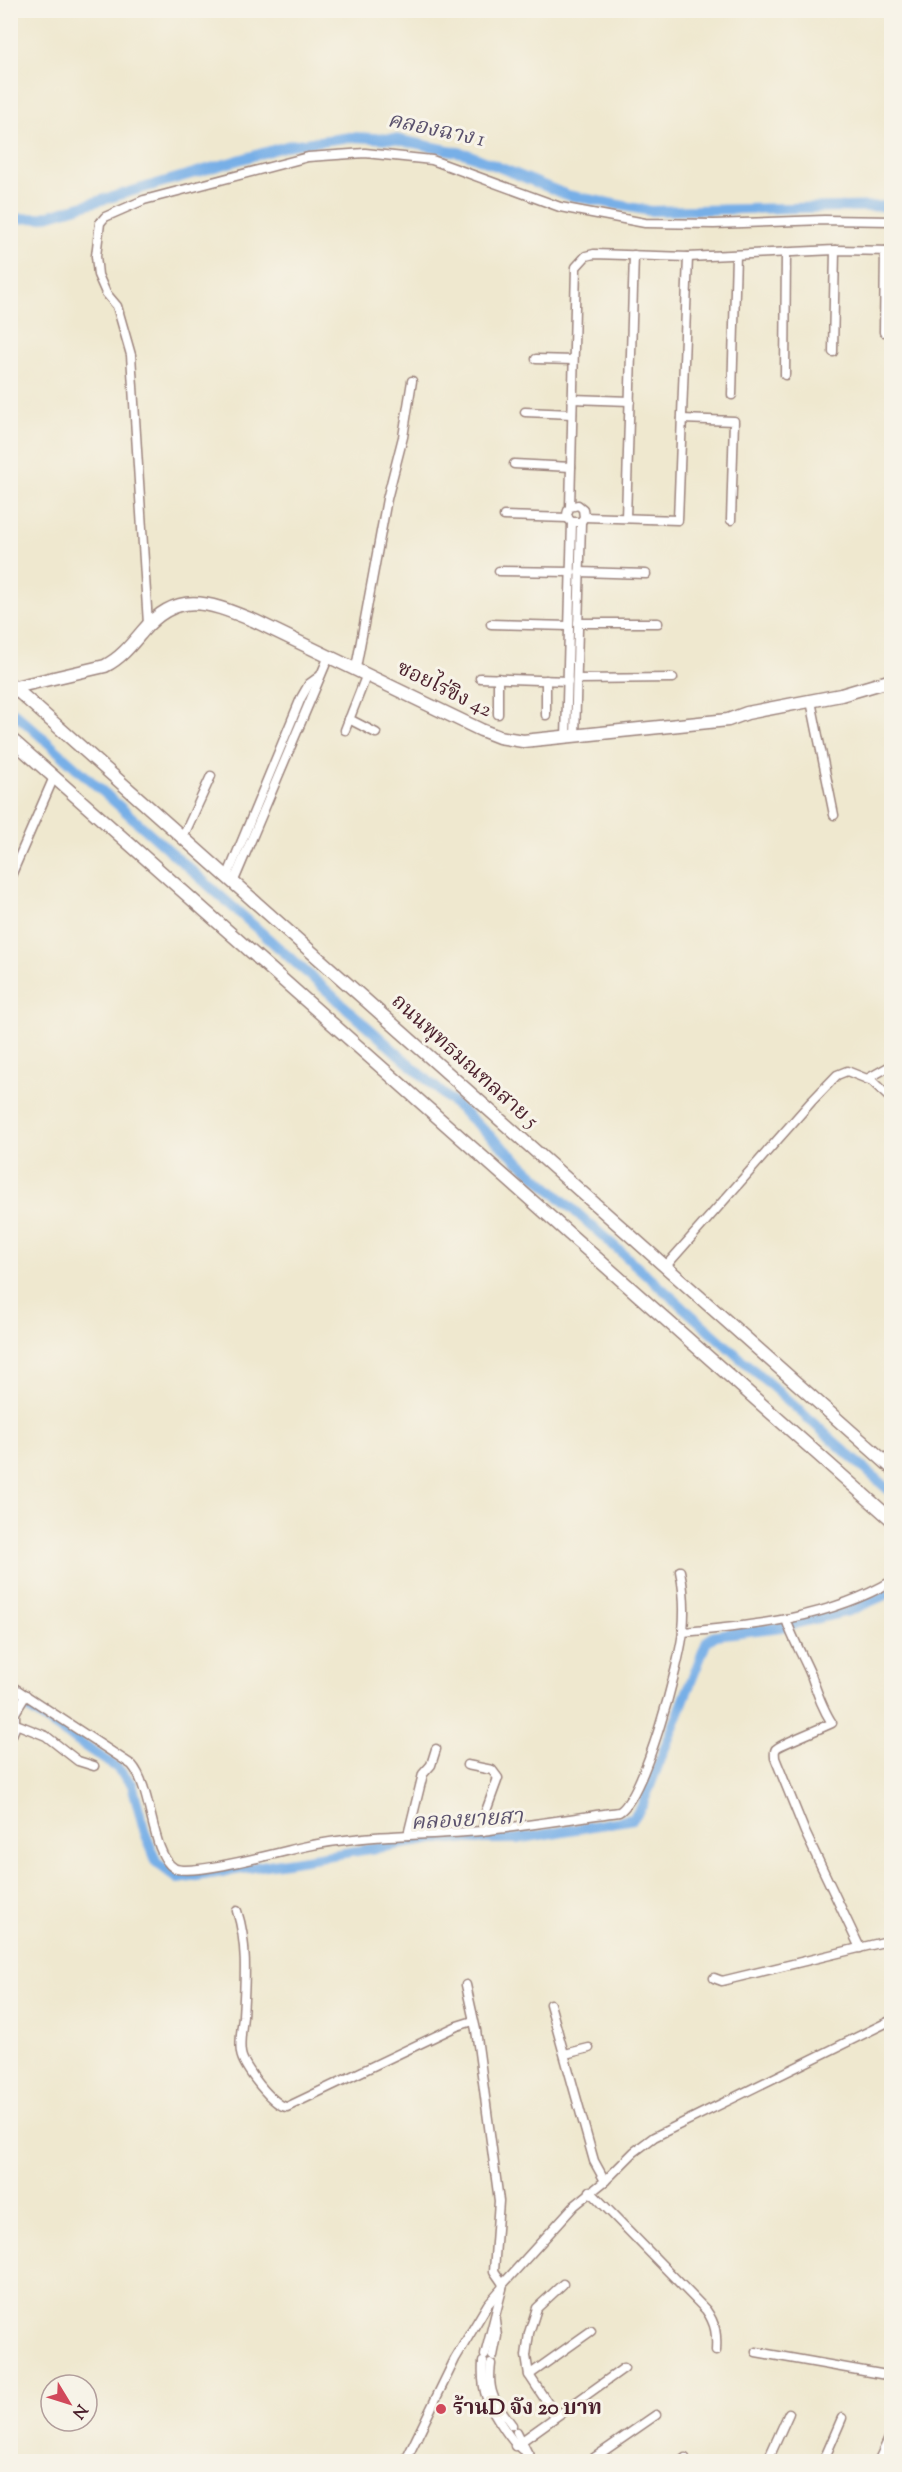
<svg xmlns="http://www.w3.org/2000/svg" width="902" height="2472" viewBox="0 0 902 2472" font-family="'Sorts Mill Goudy','Noto Serif Thai',serif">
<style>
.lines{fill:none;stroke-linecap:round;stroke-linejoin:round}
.canal{stroke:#77afe7;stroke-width:10}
.street-casing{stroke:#9c847d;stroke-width:11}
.secondary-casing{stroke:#9c847d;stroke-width:15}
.street{stroke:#fff;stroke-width:8}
.secondary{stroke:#fff;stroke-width:12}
.poi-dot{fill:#d1495b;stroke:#f7f3e8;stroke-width:2}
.labels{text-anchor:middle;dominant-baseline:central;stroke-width:6;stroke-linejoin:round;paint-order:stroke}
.street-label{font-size:21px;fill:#4a1f2b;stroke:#f7f3e8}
.poi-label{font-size:21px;font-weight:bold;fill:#4a1f2b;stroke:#f7f3e8;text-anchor:start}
.water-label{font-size:22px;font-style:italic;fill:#5a516d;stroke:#f7f3e8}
</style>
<rect width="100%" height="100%" fill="#f7f3e8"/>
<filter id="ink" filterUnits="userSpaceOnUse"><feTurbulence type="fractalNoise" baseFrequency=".0167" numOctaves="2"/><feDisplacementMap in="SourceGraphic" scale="12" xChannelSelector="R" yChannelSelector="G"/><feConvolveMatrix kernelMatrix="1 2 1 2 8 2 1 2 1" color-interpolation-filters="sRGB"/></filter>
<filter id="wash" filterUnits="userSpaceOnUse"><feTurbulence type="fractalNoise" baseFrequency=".008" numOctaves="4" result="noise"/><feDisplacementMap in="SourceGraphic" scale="24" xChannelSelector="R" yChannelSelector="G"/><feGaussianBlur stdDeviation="1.35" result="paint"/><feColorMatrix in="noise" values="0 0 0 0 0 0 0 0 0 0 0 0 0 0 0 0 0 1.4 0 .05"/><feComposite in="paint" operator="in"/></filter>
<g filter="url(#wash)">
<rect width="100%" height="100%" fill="#efe8cf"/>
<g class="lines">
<g class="canal">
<polyline points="10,219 40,218 290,145 351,137 395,139 467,154 567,195 650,211 892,206"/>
<polyline points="10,709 892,1493"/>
<polyline points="10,1696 116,1767 132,1784 145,1833 157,1863 178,1879 434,1839 517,1839 633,1819 642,1806 707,1641 716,1635 781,1627 849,1611 892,1592"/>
</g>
</g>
</g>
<g filter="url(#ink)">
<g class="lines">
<g class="street-casing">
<g id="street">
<polyline points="884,332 885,251"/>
<polyline points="833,352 835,250"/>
<polyline points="536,359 573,360"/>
<polyline points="785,375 786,252"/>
<polyline points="732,395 736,255"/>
<polyline points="572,399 630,401"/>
<polyline points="525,412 572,414"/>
<polyline points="682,419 734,421 731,520"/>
<polyline points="514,464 571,467"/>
<path d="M570,507l8,-2 5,4 1,8 -3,5h-9c-6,-4 -6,-9 -2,-15l6,-240 10,-11 8,-2 94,3 147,-7 57,1"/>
<polyline points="504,516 568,518"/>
<polyline points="584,517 678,520 688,257"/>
<polyline points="626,518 634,255"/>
<polyline points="499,571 571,572"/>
<polyline points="579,572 646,574"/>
<polyline points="578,623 658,623"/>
<polyline points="148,624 131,355 117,306 106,293 98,275 96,256 100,223 105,217 144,200 308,157 365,153 432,160 560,207 645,223 714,224 824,220 892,221"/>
<polyline points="491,624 569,626"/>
<polyline points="356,668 387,499 403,437 412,381"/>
<polyline points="480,678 568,681"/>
<polyline points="577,679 673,678"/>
<polyline points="811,701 834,815"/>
<polyline points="498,714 498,678"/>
<polyline points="546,715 546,680"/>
<polyline points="349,719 376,733"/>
<polyline points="345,730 367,674"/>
<polyline points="575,737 581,522"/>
<polyline points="566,738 572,522"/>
<polyline points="183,837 211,776"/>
<polyline points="227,877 301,698 309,684 320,676"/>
<polyline points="10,878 54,777"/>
<polyline points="233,883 329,656"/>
<polyline points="867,1079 892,1065"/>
<polyline points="665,1267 811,1102 837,1075 847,1071 872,1081 892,1100"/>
<path d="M786,1619c6,19 17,37 25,56 6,17 11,33 21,48 -8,4 -55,23 -56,26 -2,2 -1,7 -1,9l30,74 55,116"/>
<path d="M683,1632c70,-6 147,-14 209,-51"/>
<path d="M10,1685l122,80c20,22 19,89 42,103 16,9 107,-16 129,-21 59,-13 117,-11 177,-16 46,-5 93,-13 139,-19 25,-14 61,-150 64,-181 2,-20 1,-41 -3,-60"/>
<polyline points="16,1724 46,1736 78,1761 94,1766"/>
<polyline points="10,1740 15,1728 15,1713 26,1695"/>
<polyline points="467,1765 492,1770 498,1778 486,1811 483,1831"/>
<polyline points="408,1835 423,1774 431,1765 436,1749"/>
<path d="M237,1911c11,33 8,71 6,105 -1,12 -4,26 -2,37 2,14 33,54 46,54l170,-81 16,-5"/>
<polyline points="714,1978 722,1981 892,1940"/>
<polyline points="466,1985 476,2030 499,2201 494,2271 503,2284"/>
<polyline points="550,2004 594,2161 605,2181"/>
<polyline points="565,2054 589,2048"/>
<path d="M590,2191l116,119c10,14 11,25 10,41"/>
<polyline points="756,2352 892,2376"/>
<polyline points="485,2355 502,2289"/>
<polyline points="493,2356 497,2336 495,2320"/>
<path d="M483,2362c-2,31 5,43 22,68 7,10 12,17 23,24"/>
<path d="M491,2364c-4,29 4,38 21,61"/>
<polyline points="529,2375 591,2331"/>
<polyline points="556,2416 529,2375 526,2356 529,2333 537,2308 563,2284"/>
<polyline points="517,2432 532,2462"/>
<polyline points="515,2446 624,2368"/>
<polyline points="405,2462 455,2359 488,2304 502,2288 503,2284 574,2206 605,2181 634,2152 654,2137 892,2020"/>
<polyline points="588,2462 656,2415"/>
<polyline points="680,2462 685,2458"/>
<polyline points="767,2462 789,2413"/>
<polyline points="823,2462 842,2418"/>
<polyline points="878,2462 892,2432"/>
</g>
</g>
<g class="secondary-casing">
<g id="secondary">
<polyline points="10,684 892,1468"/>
<path d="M15,687l90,-21c16,-8 26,-21 37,-34 36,-44 68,-29 113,-11l226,109 18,7 24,4 205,-21 19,-7 94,-18 51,-15"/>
<polyline points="10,738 892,1520"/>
</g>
</g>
<use href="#street" class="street"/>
<use href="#secondary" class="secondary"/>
</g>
</g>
<circle class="poi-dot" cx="441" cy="2409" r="6"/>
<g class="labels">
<g class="street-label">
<text transform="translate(444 690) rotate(26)">ซอยไร่ขิง 42</text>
<text transform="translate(464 1062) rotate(42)">ถนนพุทธมณฑลสาย 5</text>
</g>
<g class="poi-label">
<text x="453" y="2409">ร้านD จัง 20 บาท</text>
</g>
<g class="water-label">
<text transform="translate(436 131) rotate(12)">คลองฉาง 1</text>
<text transform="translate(467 1821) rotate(-3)">คลองยายสา</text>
</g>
</g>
<rect width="902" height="2472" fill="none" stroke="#f7f3e8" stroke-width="36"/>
<g transform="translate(69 2403) rotate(128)"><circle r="28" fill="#f7f3e8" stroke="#b29e9c" stroke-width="1.5"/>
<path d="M0-4.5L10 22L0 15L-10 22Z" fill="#d1495b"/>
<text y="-9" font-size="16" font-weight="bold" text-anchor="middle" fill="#4a1f2b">N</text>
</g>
</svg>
